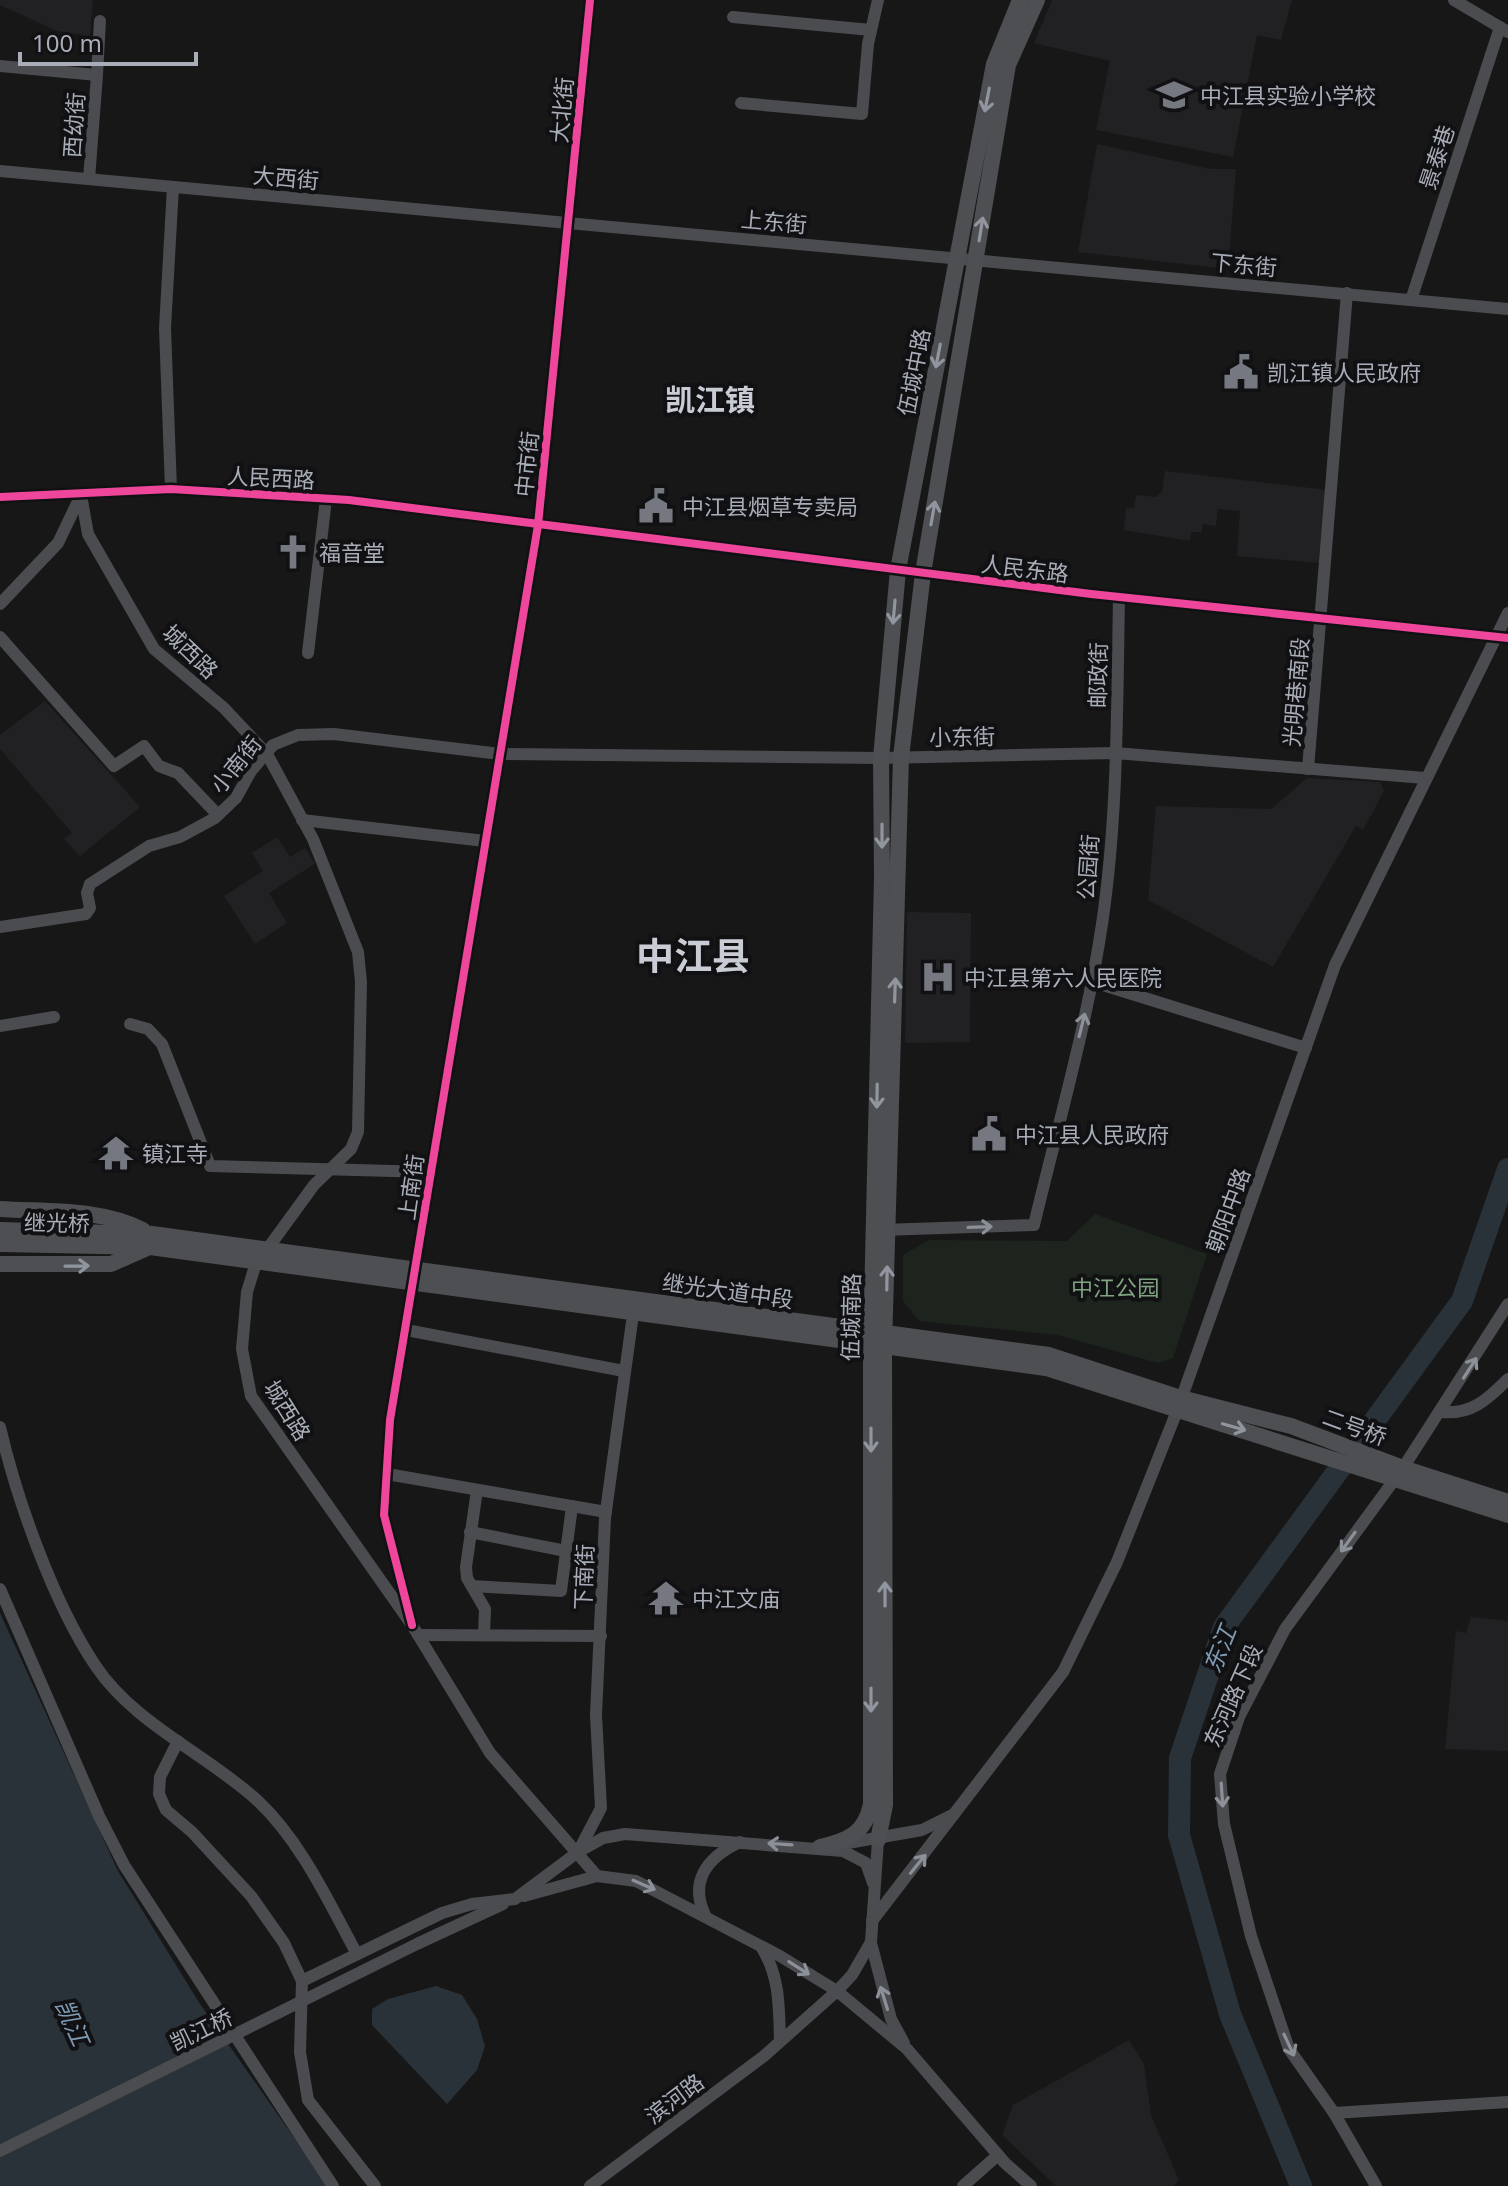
<svg xmlns="http://www.w3.org/2000/svg" width="1508" height="2186" viewBox="0 0 1508 2186" font-family="'Noto Sans','Noto Sans SC',sans-serif">
<style>
.built{fill:#212123}
.green{fill:#1d241e}
.water{fill:#2a3239}
.lines{fill:none;stroke-linecap:round;stroke-linejoin:round}
.river{stroke:#2a3239;stroke-width:22}
.minor{stroke:#4b4c50;stroke-width:12}
.major{stroke:#4d4f52;stroke-width:16}
.minor-bridge{stroke:#4b4c50;stroke-width:12}
.cycleway-casing{stroke:#111113;stroke-width:13}
.cycleway{stroke:#ed469a;stroke-width:8}
.oneway{stroke:#91969e}
.oneway2{stroke:#8c9099}
.labels{text-anchor:middle;dominant-baseline:central;stroke-width:8;stroke-linejoin:round;paint-order:stroke}
.poi-label{font-size:22px;fill:#a8adb8;stroke:#111113;text-anchor:start}
.street-label{font-size:22px;fill:#a8adb8;stroke:#111113}
.park-label{font-size:22px;fill:#7fa381;stroke:#111113}
.water-label{font-size:24px;font-style:italic;fill:#7f9bb3;stroke:#111113}
.district-label{font-size:30px;font-weight:bold;fill:#c9ccd4;stroke:#111113}
.town-label{font-size:38px;font-weight:bold;fill:#c9ccd4;stroke:#111113}
</style>
<rect width="100%" height="100%" fill="#171717"/>
<g class="built">
<polygon points="0,0 93,0 90,36 57,31 0,5"/>
<polygon points="1052,0 1292,0 1281,40 1257,35 1233,157 1096,130 1110,61 1034,43"/>
<polygon points="1097,144 1211,169 1236,169 1228,269 1078,252"/>
<polygon points="1165,471 1329,490 1319,563 1237,556 1240,511 1218,509 1216,526 1202,524 1202,532 1191,532 1190,541 1124,530 1126,508 1134,508 1136,495 1156,497 1162,492"/>
<polygon points="45,701 140,807 80,856 64,839 72,833 0,749 0,735"/>
<polygon points="1307,778 1380,782 1384,791 1363,830 1356,826 1273,967 1148,900 1156,806 1271,809"/>
<polygon points="277,837 290,857 305,848 315,864 269,893 287,923 255,944 224,896 263,871 252,853"/>
<polygon points="907,912 971,913 970,1042 905,1043"/>
<polygon points="1471,1617 1508,1621 1508,1751 1445,1749 1456,1631 1466,1633"/>
<polygon points="1129,2040 1144,2064 1151,2115 1179,2180 1174,2186 1056,2186 1002,2135 1013,2105"/>
</g>
<polygon class="green" points="1095,1214 1207,1254 1173,1358 1158,1363 1057,1335 919,1321 903,1301 903,1255 929,1240 1067,1241"/>
<g class="water">
<polygon points="0,1613 118,1871 200,2004 328,2186 0,2186"/>
<polygon points="436,1986 462,1995 477,2019 485,2046 477,2070 447,2104 372,2025 372,2009 388,1999"/>
</g>
<g class="lines">
<polyline class="river" points="1301,2186 1230,2014 1179,1835 1180,1758 1224,1627 1462,1301 1508,1169"/>
<g class="minor">
<polyline points="1454,0 1508,32"/>
<polyline points="733,17 871,30"/>
<polyline points="0,66 97,75 89,179"/>
<polyline points="97,75 100,21"/>
<polyline points="741,103 862,114 868,44 878,0"/>
<polyline points="0,171 1508,309"/>
<polyline points="1411,300 1500,27"/>
<polyline points="171,489 165,328 173,187"/>
<polyline points="81,495 88,534 154,649 224,708 267,754 313,839 358,952 361,982 358,1132 351,1149 314,1185 255,1266 247,1292 242,1349 251,1396 412,1625 490,1753 597,1876"/>
<polyline points="0,497 171,489 349,500 1091,594 1508,638"/>
<polyline points="0,604 58,543 81,495"/>
<polyline points="0,637 114,766 144,746 159,766 178,773 218,815"/>
<polyline points="308,653 326,499"/>
<polyline points="1308,769 1347,293"/>
<polyline points="302,820 485,841"/>
<polyline points="0,927 86,914 90,908 87,893 90,884 149,846 180,837 215,818 236,798 251,771 273,745 298,735 334,734 500,754 881,758 1115,753 1425,778"/>
<polyline points="1093,982 1306,1048"/>
<polyline points="130,1024 148,1029 162,1044 210,1166 430,1172"/>
<polyline points="0,1026 54,1017"/>
<path d="M881,1230l153,-5c24,-100 53,-200 68,-301 16,-107 15,-219 17,-327"/>
<polyline points="406,1330 624,1371"/>
<path d="M1441,1412c30,3 46,-12 67,-33"/>
<path d="M0,1427c17,73 53,175 95,238 39,59 112,89 163,136 44,42 70,100 99,153"/>
<polyline points="387,1474 606,1512"/>
<polyline points="477,1490 466,1567 467,1578 485,1609 484,1635"/>
<polyline points="470,1532 566,1551"/>
<polyline points="472,1586 561,1591 572,1506"/>
<polyline points="0,1589 99,1816 124,1865 333,2186"/>
<polyline points="412,1625 384,1515 390,1420 538,525 590,0"/>
<polyline points="418,1635 601,1636"/>
<polyline points="178,1741 160,1777 159,1794 166,1810 192,1832 251,1896 284,1943 302,1981 300,2052 308,2100 375,2186"/>
<polyline points="842,1844 922,1830 954,1814"/>
<polyline points="578,1852 601,1808 596,1715 605,1518 634,1307"/>
<polyline points="524,1896 597,1876 636,1881 780,1956 837,1991 852,1975 871,1942 878,1840"/>
<path d="M706,1917c-18,-35 1,-60 34,-75"/>
<polyline points="872,1921 1063,1672 1117,1562 1177,1411 1335,965 1508,613"/>
<polyline points="419,1943 503,1904"/>
<polyline points="871,1943 891,2019 904,2043"/>
<path d="M762,1948c18,29 17,60 18,93"/>
<polyline points="302,1981 442,1913 472,1904 515,1899 578,1852 603,1838 625,1834 843,1851 866,1863 873,1883"/>
<polyline points="1334,2113 1508,2102"/>
<polyline points="590,2186 764,2056 837,1991 907,2049 1005,2163 1031,2186"/>
<polyline points="963,2186 998,2155"/>
<polyline points="1376,2186 1334,2113 1289,2049 1251,1936 1224,1824 1220,1774 1239,1717 1285,1629 1403,1468 1508,1304"/>
</g>
<g class="major">
<path d="M0,1209c48,3 100,-1 143,21"/>
<polyline points="0,1230 152,1234 1049,1355 1181,1398 1291,1426 1403,1468 1508,1502"/>
<polyline points="0,1244 150,1247 1046,1368 1508,1515"/>
<polyline points="0,1264 111,1264 145,1249"/>
<polyline points="878,1840 885,1805 884,1346 901,757 923,573 1008,65 1037,0"/>
<path d="M820,1847c27,-6 45,-13 51,-43v-459l11,-468 -1,-119 17,-188 96,-506 26,-64"/>
</g>
<polyline class="minor-bridge" points="0,2151 419,1943"/>
<g class="cycleway-casing">
<g id="cycleway">
<polyline points="0,497 171,489 349,500 1091,594 1508,638"/>
<polyline points="412,1625 384,1515 390,1420 538,525 590,0"/>
</g>
</g>
<use href="#cycleway" class="cycleway"/>
</g>
<defs><path id="oneway-shaft" d="M-6 0H5M1.5-3L5.5 0L1.5 3" fill="none" stroke-width="1.6" stroke-linecap="round" stroke-linejoin="round" transform="scale(2)"/></defs>
<g class="oneway">
<use href="#oneway-shaft" transform="translate(987 100) rotate(101)"/>
<use href="#oneway-shaft" transform="translate(981 229) rotate(-81)"/>
<use href="#oneway-shaft" transform="translate(938 356) rotate(101)"/>
<use href="#oneway-shaft" transform="translate(933 513) rotate(-80)"/>
<use href="#oneway-shaft" transform="translate(894 612) rotate(95)"/>
<use href="#oneway-shaft" transform="translate(882 836) rotate(90)"/>
<use href="#oneway-shaft" transform="translate(895 990) rotate(-88)"/>
<use href="#oneway-shaft" transform="translate(877 1096) rotate(91)"/>
<use href="#oneway-shaft" transform="translate(77 1266) rotate(-1)"/>
<use href="#oneway-shaft" transform="translate(887 1278) rotate(-89)"/>
<use href="#oneway-shaft" transform="translate(1234 1427) rotate(16)"/>
<use href="#oneway-shaft" transform="translate(871 1440) rotate(90)"/>
<use href="#oneway-shaft" transform="translate(885 1594) rotate(-90)"/>
<use href="#oneway-shaft" transform="translate(871 1700) rotate(90)"/>
</g>
<g class="oneway2">
<use href="#oneway-shaft" transform="translate(1082 1025) rotate(-76)"/>
<use href="#oneway-shaft" transform="translate(980 1227) rotate(-2)"/>
<use href="#oneway-shaft" transform="translate(1470 1368) rotate(-57)"/>
<use href="#oneway-shaft" transform="translate(1348 1542) rotate(126)"/>
<use href="#oneway-shaft" transform="translate(1222 1795) rotate(86)"/>
<use href="#oneway-shaft" transform="translate(780 1844) rotate(-176)"/>
<use href="#oneway-shaft" transform="translate(918 1864) rotate(-51)"/>
<use href="#oneway-shaft" transform="translate(644 1885) rotate(23)"/>
<use href="#oneway-shaft" transform="translate(799 1968) rotate(32)"/>
<use href="#oneway-shaft" transform="translate(884 1998) rotate(-107)"/>
<use href="#oneway-shaft" transform="translate(1289 2045) rotate(65)"/>
</g>
<defs>
<g id="school-bare" transform="scale(2.76)"><path d="M0-5L7-2L0 1L-7-2ZM-4 1L0 2.5L4 1V4Q0 6-4 4Z" fill="#757880" stroke="#111113" stroke-width="2.5" paint-order="stroke"/></g>
<g id="civic-bare" transform="scale(2.76)"><path d="M-.6-6.5H3V-4.5H.6V-3L4-1V1h2V6H-6V1h2V-1L-.6-3ZM-1.2 2.5V6h2.4V2.5Z" fill="#757880" stroke="#111113" stroke-width="2.5" paint-order="stroke"/></g>
<g id="church-bare" transform="scale(2.76)"><path d="M-1.2-6h2.4v3.5h3.3v2.4h-3.3V6h-2.4V-.1h-3.3v-2.4h3.3Z" fill="#757880" stroke="#111113" stroke-width="2.5" paint-order="stroke"/></g>
<g id="hospital-bare" transform="scale(2.76)"><path d="M-5-5h3v3.5h4V-5h3V5h-3V1.5h-4V5h-3Z" fill="#757880" stroke="#111113" stroke-width="2.5" paint-order="stroke"/></g>
<g id="temple-bare" transform="scale(2.76)"><path d="M0-6L5-2H3V0L6.5 2.5H4V6H1.5V3h-3V6H-4V2.5H-6.5L-3 0V-2H-5Z" fill="#757880" stroke="#111113" stroke-width="2.5" paint-order="stroke"/></g>
</defs>
<g fill-rule="evenodd">
<use href="#school-bare" x="1174" y="95"/>
<use href="#civic-bare" x="1241" y="372"/>
<use href="#civic-bare" x="656" y="506"/>
<use href="#church-bare" x="293" y="552"/>
<use href="#hospital-bare" x="938" y="977"/>
<use href="#civic-bare" x="989" y="1134"/>
<use href="#temple-bare" x="116" y="1153"/>
<use href="#temple-bare" x="666" y="1598"/>
</g>
<g class="labels">
<g class="poi-label">
<text x="1200" y="95">中江县实验小学校</text>
<text x="1267" y="372">凯江镇人民政府</text>
<text x="682" y="506">中江县烟草专卖局</text>
<text x="319" y="552">福音堂</text>
<text x="964" y="977">中江县第六人民医院</text>
<text x="1015" y="1134">中江县人民政府</text>
<text x="142" y="1153">镇江寺</text>
<text x="692" y="1598">中江文庙</text>
</g>
<g class="street-label">
<text transform="translate(561 110) rotate(-85)">大北街</text>
<text transform="translate(73 125) rotate(-86)">西幼街</text>
<text transform="translate(1436 157) rotate(-72)">景泰巷</text>
<text transform="translate(286 177) rotate(5)">大西街</text>
<text transform="translate(774 221) rotate(5)">上东街</text>
<text transform="translate(1244 264) rotate(5)">下东街</text>
<text transform="translate(913 372) rotate(-79)">伍城中路</text>
<text transform="translate(526 464) rotate(-84)">中市街</text>
<text transform="translate(271 477) rotate(3)">人民西路</text>
<text transform="translate(1025 568) rotate(7)">人民东路</text>
<text transform="translate(191 651) rotate(44)">城西路</text>
<text transform="translate(1097 675) rotate(-89)">邮政街</text>
<text transform="translate(1295 692) rotate(-85)">光明巷南段</text>
<text transform="translate(962 736) rotate(-1)">小东街</text>
<text transform="translate(235 764) rotate(-51)">小南街</text>
<text transform="translate(1087 867) rotate(-86)">公园街</text>
<text transform="translate(410 1187) rotate(-82)">上南街</text>
<text transform="translate(1227 1210) rotate(-70)">朝阳中路</text>
<text transform="translate(57 1222) rotate(1)">继光桥</text>
<text transform="translate(728 1290) rotate(8)">继光大道中段</text>
<text transform="translate(850 1317) rotate(-89)">伍城南路</text>
<text transform="translate(288 1410) rotate(58)">城西路</text>
<text transform="translate(1355 1426) rotate(20)">二号桥</text>
<text transform="translate(583 1577) rotate(-88)">下南街</text>
<text transform="translate(1232 1695) rotate(-66)">东河路下段</text>
<text transform="translate(201 2029) rotate(-26)">凯江桥</text>
<text transform="translate(674 2098) rotate(-37)">滨河路</text>
</g>
<g class="park-label">
<text x="1115" y="1287">中江公园</text>
</g>
<g class="water-label">
<text transform="translate(1219 1649) rotate(-68)">东江</text>
<text transform="translate(73 2022) rotate(66)">凯江</text>
</g>
<g class="district-label">
<text x="710" y="399">凯江镇</text>
</g>
<g class="town-label">
<text x="693" y="955">中江县</text>
</g>
</g>
<path d="M20 52v12h176v-12" fill="none" stroke="#a8adb8" stroke-width="4"/>
<text x="32" y="52" font-size="24" fill="#a8adb8" stroke="#111113" stroke-width="6" paint-order="stroke">100 m</text>
</svg>
